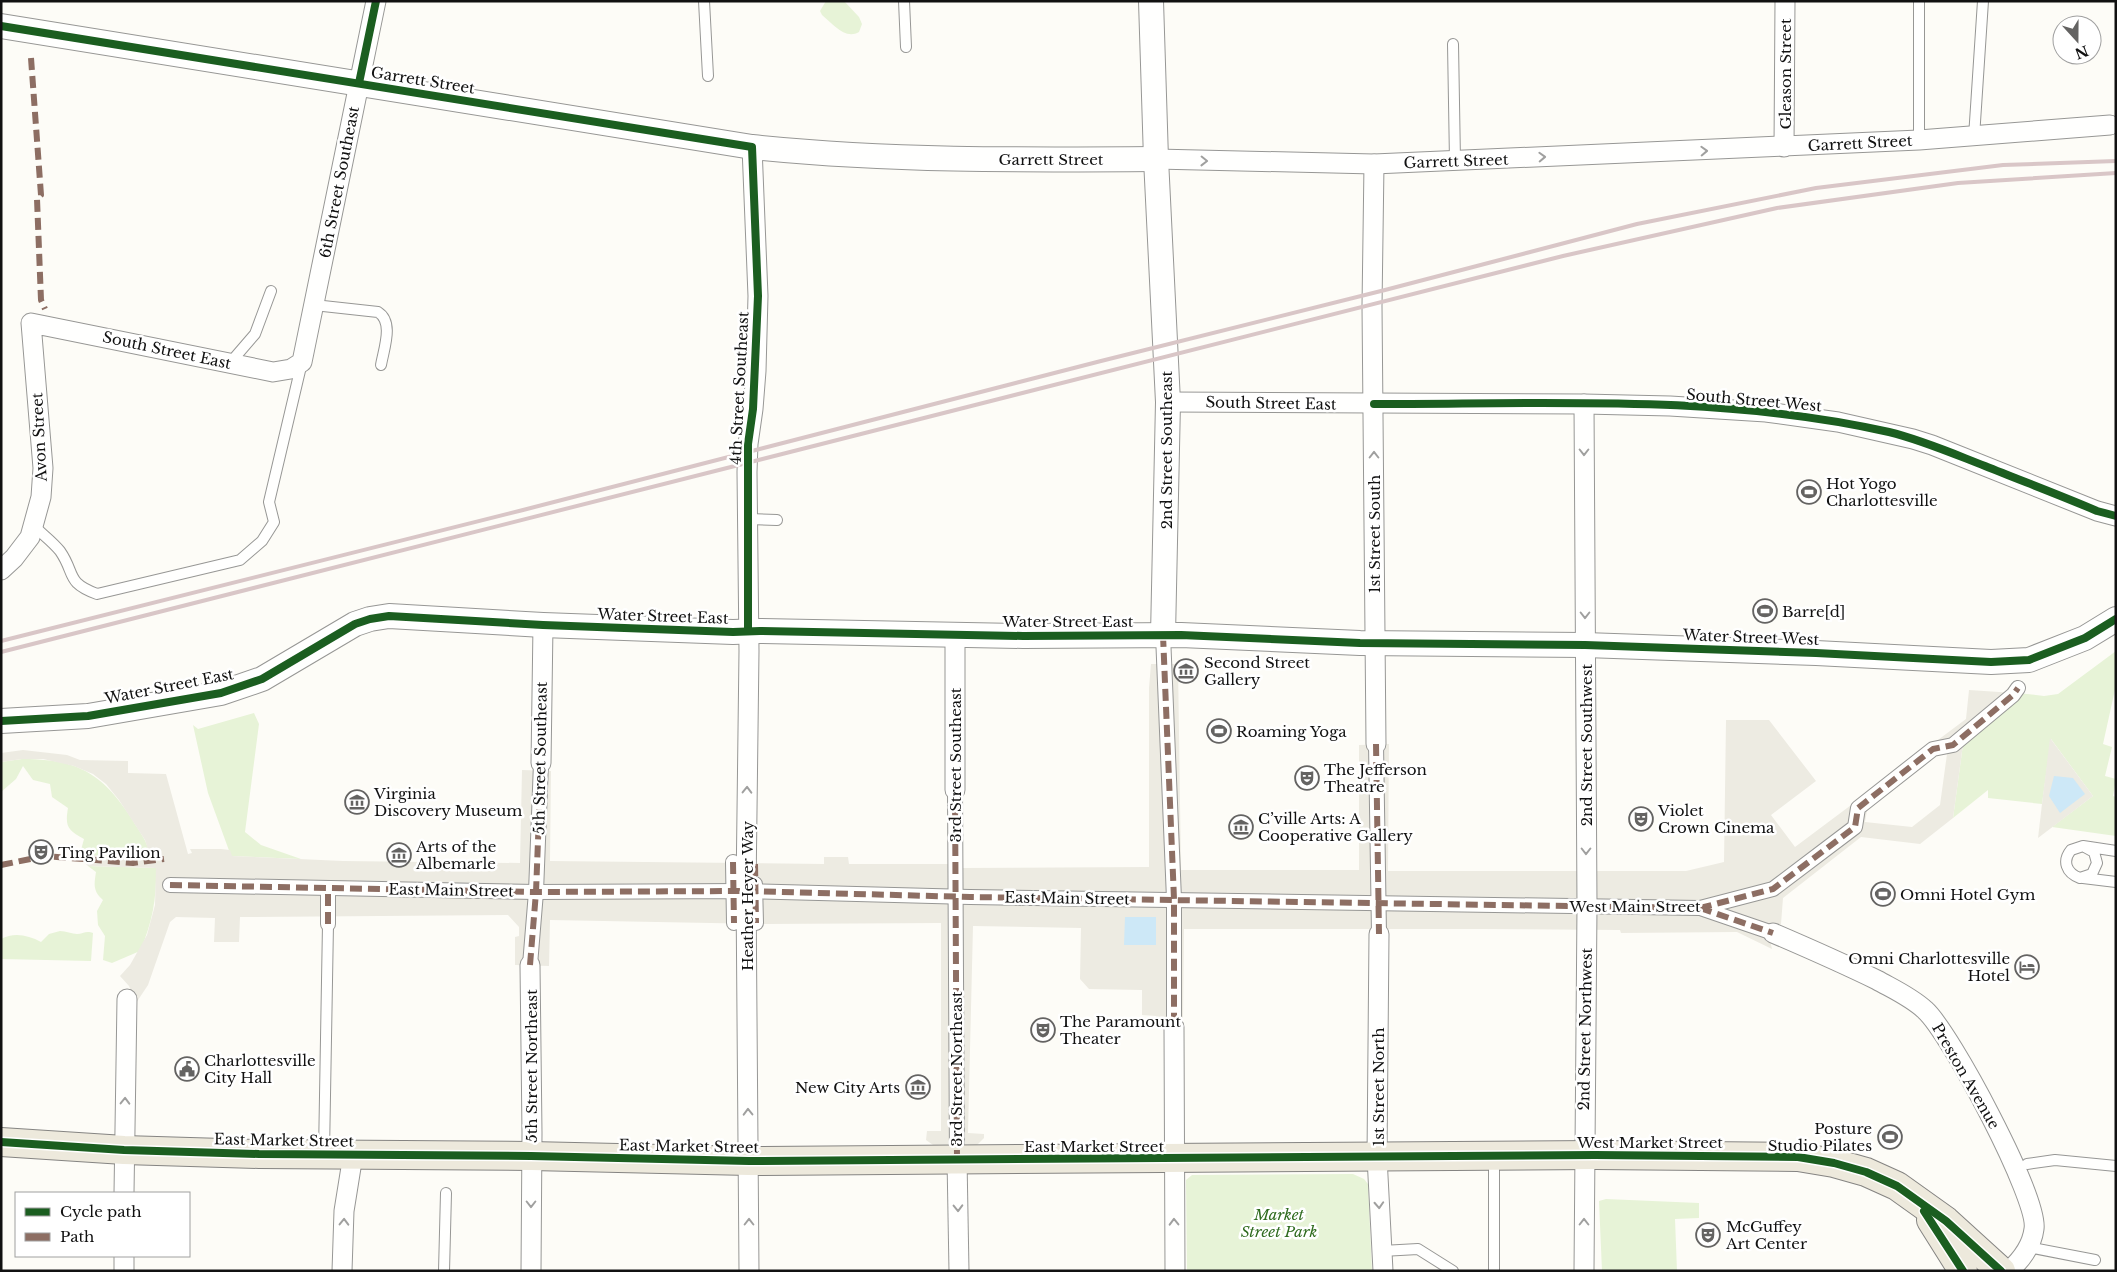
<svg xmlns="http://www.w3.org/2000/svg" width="2117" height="1272" viewBox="0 0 2117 1272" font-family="'Libre Baskerville',serif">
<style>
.green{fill:#e7f3d7}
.plaza{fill:#edebe2;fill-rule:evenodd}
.water{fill:#cde8f7}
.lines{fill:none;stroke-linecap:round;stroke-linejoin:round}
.service-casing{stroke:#979795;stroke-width:12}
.pedestrian-casing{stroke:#979795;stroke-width:16}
.minor-casing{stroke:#979795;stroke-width:21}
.tertiary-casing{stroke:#979795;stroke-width:26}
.primary-casing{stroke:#858482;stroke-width:30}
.service{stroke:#fffffe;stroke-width:10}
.pedestrian{stroke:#fffffe;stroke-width:14}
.minor{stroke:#fffffe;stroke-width:19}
.tertiary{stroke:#fffffe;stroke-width:24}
.primary{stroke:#ede9dc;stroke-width:28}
.rail{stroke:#d9c6c7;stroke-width:4}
.quiet{stroke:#8d6e63;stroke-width:6;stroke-dasharray:12 6;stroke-linecap:butt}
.cycleway-casing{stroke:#fff;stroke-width:11}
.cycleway{stroke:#1b5e20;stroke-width:8}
.oneway{stroke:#a0a09f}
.labels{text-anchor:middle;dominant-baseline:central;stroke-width:5;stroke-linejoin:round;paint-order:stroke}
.street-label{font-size:15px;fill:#111;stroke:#fff}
.poi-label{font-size:15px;fill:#111;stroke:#fff;text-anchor:start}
.park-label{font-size:15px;font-style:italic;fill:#2f6b1f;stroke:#fff}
</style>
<rect width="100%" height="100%" fill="#fdfcf7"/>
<g class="green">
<path d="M826,1h18l15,16 3,7 -3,8c-14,8 -26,-8 -37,-17l-2,-4z"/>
<polygon points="2116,651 2116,685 2103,744 2112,747 2105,776 2116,779 2113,796 2116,797 2116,836 2052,827 2093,796 2051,739 2042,804 1988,798 1988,790 1953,818 1964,737 2018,693 2044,696 2058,694"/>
<polygon points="254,713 259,724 245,832 261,845 301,859 231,856 208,793 193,725 198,729"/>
<path d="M22,759c56,0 80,14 110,60 6,11 16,22 17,35l-12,3 -55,-2 -1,-5 3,-11c-17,-9 -19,-13 -16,-31l-16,-11 -2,-13 -17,-4 -10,-14 -7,13 -15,13v-30z"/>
<path d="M88,866l68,2c1,30 -4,56 -16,83l-28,12 -9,-3 2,-24 -7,-11 -1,-14 6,-11c-10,-9 -9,-15 -7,-28z"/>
<path d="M60,931c6,0 12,3 17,3 6,0 9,-4 16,-1l-2,28 -90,-2v-20c13,-7 27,-4 40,3l8,-8z"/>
<polygon points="1353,1174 1364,1179 1368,1184 1372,1271 1187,1271 1186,1180 1192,1175"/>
<polygon points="1606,1199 1699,1203 1699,1218 1675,1219 1677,1271 1602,1271 1599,1201"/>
</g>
<g class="plaza">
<path d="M1151,664h27l3,206h178v-125l30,-1 -1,127h298l38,-9 2,-142h43l47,61 -45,34 24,32 171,-128 3,-29 45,3 -50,44 -11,81 -33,26 -59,-7 -78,61 -2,26 -12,12 3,13 -35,-17 -116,1 -1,-3 -141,-1h-295l-1,90 -2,8h-25v-11l-14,-1v-25l-53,-1 -9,-10 1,-51 -108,-2 -5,207 16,1v4l-8,8 -40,1 -10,-7 1,-9h14v-208l-176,1 -215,-4 -1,46 -34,-1v-28l4,-1v-9l-11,-12 -268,2 -1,25h-25l1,-24 -39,-1 -6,5 -22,63 -12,18 -7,-17 -9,-10 10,-11 17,-30 8,-30 1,-37 -68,-2 -4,-4 -2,-7 55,2 12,-4 -4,-13 -26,-40 -13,-16 -13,-10 -19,-8 -31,-7h-21l-21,3v-9l22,-3 44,5 13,5 48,1v12l38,1 22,80 4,-1 -2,-4h31l9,1 2,6 111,5 177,2 2,-93 29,1 -1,90 274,3v-7h24l1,7h101l11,4 188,-1v-179zM1947,754l-7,51 -28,22 -47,-5 3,-17 63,-50z"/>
<polygon points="2050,738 2093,796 2038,838 2042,804"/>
</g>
<g class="water">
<polygon points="2054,776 2073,778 2085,794 2060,813 2049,796"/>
<polygon points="1125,917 1156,917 1156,945 1124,945"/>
</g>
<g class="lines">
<g class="service-casing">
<g id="service">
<polyline points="704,1 708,76"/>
<polyline points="904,1 906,47"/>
<polyline points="1453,44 1455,161"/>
<polyline points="1974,137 1983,1"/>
<polyline points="1919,140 1919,1"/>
<path d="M314,305l64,7c16,10 6,36 3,53"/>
<polyline points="230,363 255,334 271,291"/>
<polyline points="748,519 777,520"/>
<path d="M34,526c8,8 19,16 26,25 16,23 5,31 37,43l143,-34 22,-19 12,-19 -5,-20 33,-140"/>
<path d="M2083,846l11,6 3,11 -5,11 -12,4c-14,-5 -18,-17 -9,-28l12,-4 33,5"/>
<polyline points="2083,878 2116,882"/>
<polyline points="324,1153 328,924"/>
<polyline points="2027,1164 2055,1160 2116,1166"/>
<polyline points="2028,1247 2095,1260"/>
<polyline points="1382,1251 1418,1249 1453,1271"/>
<polyline points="444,1271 446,1193"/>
<polyline points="1494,1271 1494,1157"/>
</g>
</g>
<g class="pedestrian-casing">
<g id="pedestrian">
<polyline points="1163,635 1174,899 1174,1027"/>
<polyline points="1376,744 1379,934"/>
<polyline points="955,790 957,1159"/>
<polyline points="733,862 734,923"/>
<polyline points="755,884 756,923"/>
<polyline points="170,885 536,892 746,891 970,897 1700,908 1773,889 1855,827 1858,808 1933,749 1953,745 2013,695 2018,688"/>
<polyline points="1700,908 1773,933"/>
<polyline points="328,924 328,888"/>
<polyline points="530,965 536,892 541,763"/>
</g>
</g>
<g class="minor-casing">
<g id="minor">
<polyline points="1784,147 1785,1"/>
<polyline points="1156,159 1374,164 1919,140 2110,125"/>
<polyline points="1374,164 1372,306 1376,744"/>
<polyline points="1168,402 1584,404 1670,406 1766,412 1838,422 1913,439 1932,445 2097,511 2116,516"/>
<polyline points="1,570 14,558 30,537 41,497 43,468 31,323 273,372 291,369 302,362 376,1"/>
<polyline points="955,633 955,790"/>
<polyline points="541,763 543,625"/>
<path d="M1773,933c35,15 69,30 104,47 16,9 34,17 48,30 25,22 114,189 109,219 -2,17 -13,31 -25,42"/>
<polyline points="1379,934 1377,1157 1383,1271"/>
<polyline points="530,965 532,1133 531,1271"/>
<polyline points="1174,1027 1175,1271"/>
<polyline points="957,1159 959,1271"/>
<polyline points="124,1193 127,999"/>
<polyline points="124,1256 124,1271"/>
<polyline points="342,1271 344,1211 353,1155"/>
<polyline points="749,1271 746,891 749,651 747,472 748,444 753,409 756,371 758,296 752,147"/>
<polyline points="1584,1271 1587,906 1584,404"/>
</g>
</g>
<g class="tertiary-casing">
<g id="tertiary">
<polyline points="1151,1 1156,159 1168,402 1163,635"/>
<path d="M1,26l751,121c134,14 269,13 404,12"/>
<polyline points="1,721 88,716 221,693 262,679 355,624 370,619 389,616 543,625 733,632 760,631 1023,636 1181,635 1360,643 1585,645 1816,653 1991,662 2029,660 2085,638 2116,619"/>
</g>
</g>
<g class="primary-casing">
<g id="primary">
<polyline points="1,1142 124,1150 259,1154 531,1156 749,1161 1595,1155 1798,1157 1834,1163 1866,1172 1897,1186 1946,1221 2001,1271"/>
<polyline points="1931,1220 1963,1271"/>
</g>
</g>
<use href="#service" class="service"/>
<use href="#pedestrian" class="pedestrian"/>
<use href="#minor" class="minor"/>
<use href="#tertiary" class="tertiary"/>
<use href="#primary" class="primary"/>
<g class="rail">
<polyline points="1,641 523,510 1101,361 1385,290 1637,224 1816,188 2003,165 2116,161"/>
<polyline points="1,652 1563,256 1777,208 1958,183 2116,173"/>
</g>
<g class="quiet">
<polyline points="31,58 41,195 37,199 41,300 45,309"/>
<polyline points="1163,635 1174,899 1174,1027"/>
<polyline points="1376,744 1379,934"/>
<polyline points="955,790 957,1159"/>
<polyline points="733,862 734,923"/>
<polyline points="755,864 756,923"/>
<polyline points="1,865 45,856 133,863 164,859"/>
<polyline points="170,885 536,892 746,891 970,897 1700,908 1773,889 1855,827 1858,808 1933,749 1953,745 2013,695 2018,688"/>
<polyline points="1700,908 1773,933"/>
<polyline points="328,924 328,888"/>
<polyline points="530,965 536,892 541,763"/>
</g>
<g class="cycleway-casing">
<g id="cycleway">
<polyline points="1,26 752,147 758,296 753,409 748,444 748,631"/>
<polyline points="359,83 376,1"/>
<path d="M1374,404c171,0 347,-10 515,28 33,8 65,22 96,34 37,15 75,29 112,45l19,5"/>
<polyline points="1,721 88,716 221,693 262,679 355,624 370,619 389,616 543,625 733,632 760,631 1023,636 1181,635 1360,643 1585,645 1816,653 1991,662 2029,660 2085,638 2116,619"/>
<polyline points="1,1142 124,1150 259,1154 531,1156 749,1161 1595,1155 1798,1157 1834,1163 1866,1172 1897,1186 1946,1221 2001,1271"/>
<polyline points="1924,1211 1963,1271"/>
</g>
</g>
<use href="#cycleway" class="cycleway"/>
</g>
<defs><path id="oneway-chevron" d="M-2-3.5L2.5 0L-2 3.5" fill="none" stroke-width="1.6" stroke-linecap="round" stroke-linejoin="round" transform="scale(1.25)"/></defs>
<g class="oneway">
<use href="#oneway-chevron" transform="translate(1704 151) rotate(-2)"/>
<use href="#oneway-chevron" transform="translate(1542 157) rotate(-2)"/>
<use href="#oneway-chevron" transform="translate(1204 161) rotate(1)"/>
<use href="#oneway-chevron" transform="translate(1584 452) rotate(90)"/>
<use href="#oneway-chevron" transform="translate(1374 455) rotate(-90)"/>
<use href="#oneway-chevron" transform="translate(1585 615) rotate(90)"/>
<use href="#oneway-chevron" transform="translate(747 790) rotate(-89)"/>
<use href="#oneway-chevron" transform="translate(1586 851) rotate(90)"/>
<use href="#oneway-chevron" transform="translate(125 1101) rotate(-89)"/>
<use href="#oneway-chevron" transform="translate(748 1112) rotate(-91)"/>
<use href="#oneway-chevron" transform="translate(531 1204) rotate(90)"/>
<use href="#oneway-chevron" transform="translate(1379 1205) rotate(87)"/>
<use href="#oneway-chevron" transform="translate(958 1208) rotate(89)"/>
<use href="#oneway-chevron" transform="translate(344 1222) rotate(-89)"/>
<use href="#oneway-chevron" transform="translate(749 1222) rotate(-90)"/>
<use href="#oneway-chevron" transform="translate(1174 1222) rotate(-91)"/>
<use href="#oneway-chevron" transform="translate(1584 1222) rotate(-90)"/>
</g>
<defs>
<g id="stadium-ring" transform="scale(1.25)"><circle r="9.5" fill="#fff" stroke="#646362" stroke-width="1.5"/><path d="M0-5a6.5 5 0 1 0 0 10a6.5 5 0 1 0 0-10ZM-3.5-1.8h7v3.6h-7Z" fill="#646362"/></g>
<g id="museum-ring" transform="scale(1.25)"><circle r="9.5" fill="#fff" stroke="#646362" stroke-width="1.5"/><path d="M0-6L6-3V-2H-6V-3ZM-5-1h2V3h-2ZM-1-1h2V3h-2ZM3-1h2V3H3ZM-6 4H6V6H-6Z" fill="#646362"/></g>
<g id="theatre-ring" transform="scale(1.25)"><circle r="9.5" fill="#fff" stroke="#646362" stroke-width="1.5"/><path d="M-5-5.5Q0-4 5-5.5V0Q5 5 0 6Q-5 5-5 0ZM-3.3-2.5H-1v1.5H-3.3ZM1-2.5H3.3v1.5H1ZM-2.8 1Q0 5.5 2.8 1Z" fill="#646362"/></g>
<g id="hotel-ring" transform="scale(1.25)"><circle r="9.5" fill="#fff" stroke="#646362" stroke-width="1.5"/><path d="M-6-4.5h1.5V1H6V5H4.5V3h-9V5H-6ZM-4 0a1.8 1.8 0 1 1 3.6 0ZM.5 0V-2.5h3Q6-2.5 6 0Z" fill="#646362"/></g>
<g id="civic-ring" transform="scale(1.25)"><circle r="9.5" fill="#fff" stroke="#646362" stroke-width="1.5"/><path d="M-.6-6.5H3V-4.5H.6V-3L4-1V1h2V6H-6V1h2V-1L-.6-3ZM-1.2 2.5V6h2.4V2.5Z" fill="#646362"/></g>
</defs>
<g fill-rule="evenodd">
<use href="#stadium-ring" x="1809" y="492"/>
<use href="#stadium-ring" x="1765" y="611"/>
<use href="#museum-ring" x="1186" y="671"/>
<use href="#stadium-ring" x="1219" y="731"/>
<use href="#theatre-ring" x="1307" y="778"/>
<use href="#museum-ring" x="357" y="802"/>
<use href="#theatre-ring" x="1641" y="819"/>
<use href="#museum-ring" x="1241" y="827"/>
<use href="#theatre-ring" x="41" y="852"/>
<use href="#museum-ring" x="399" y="855"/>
<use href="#stadium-ring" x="1883" y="894"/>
<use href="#hotel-ring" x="2027" y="967"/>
<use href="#theatre-ring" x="1043" y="1030"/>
<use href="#civic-ring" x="187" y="1069"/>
<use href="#museum-ring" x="918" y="1087"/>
<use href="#stadium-ring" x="1890" y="1137"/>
<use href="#theatre-ring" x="1708" y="1235"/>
</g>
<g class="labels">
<g class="street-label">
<text transform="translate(1785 74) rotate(-90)">Gleason Street</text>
<text transform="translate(423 80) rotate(9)">Garrett Street</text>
<text transform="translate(1860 143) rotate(-3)">Garrett Street</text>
<text x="1051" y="159">Garrett Street</text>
<text transform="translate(1456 161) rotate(-2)">Garrett Street</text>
<text transform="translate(339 182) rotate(-79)">6th Street Southeast</text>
<text transform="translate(167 350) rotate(12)">South Street East</text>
<text transform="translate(739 388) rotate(-87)">4th Street Southeast</text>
<text transform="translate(1754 400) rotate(5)">South Street West</text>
<text transform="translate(1271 403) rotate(1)">South Street East</text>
<text transform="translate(39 437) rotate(-93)">Avon Street</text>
<text transform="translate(1166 450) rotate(-90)">2nd Street Southeast</text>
<text transform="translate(1374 534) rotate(-90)">1st Street South</text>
<text transform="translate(663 616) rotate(2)">Water Street East</text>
<text x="1068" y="621">Water Street East</text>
<text transform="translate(1751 637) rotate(2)">Water Street West</text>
<text transform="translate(169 686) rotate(-11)">Water Street East</text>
<text transform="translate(1586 745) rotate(-90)">2nd Street Southwest</text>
<text transform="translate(540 758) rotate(-89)">5th Street Southeast</text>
<text transform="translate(955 765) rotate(-90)">3rd Street Southeast</text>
<text transform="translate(451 890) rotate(1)">East Main Street</text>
<text transform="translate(747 896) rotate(-90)">Heather Heyer Way</text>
<text transform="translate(1067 898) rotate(1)">East Main Street</text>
<text x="1635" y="906">West Main Street</text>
<text transform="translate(1585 1029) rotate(-89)">2nd Street Northwest</text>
<text transform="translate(531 1066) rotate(-90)">5th Street Northeast</text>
<text transform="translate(956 1069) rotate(-90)">3rd Street Northeast</text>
<text transform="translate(1966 1076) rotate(60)">Preston Avenue</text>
<text transform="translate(1378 1087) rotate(-90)">1st Street North</text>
<text transform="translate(284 1140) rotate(1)">East Market Street</text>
<text x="1650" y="1142">West Market Street</text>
<text transform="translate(689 1146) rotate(1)">East Market Street</text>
<text x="1094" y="1146">East Market Street</text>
</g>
<g class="poi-label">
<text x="1826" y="483">Hot Yogo<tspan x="1826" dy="17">Charlottesville</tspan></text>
<text x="1782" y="611">Barre[d]</text>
<text x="1204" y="662">Second Street<tspan x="1204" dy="17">Gallery</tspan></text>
<text x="1236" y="731">Roaming Yoga</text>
<text x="1324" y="769">The Jefferson<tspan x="1324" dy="17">Theatre</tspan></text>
<text x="374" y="793">Virginia<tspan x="374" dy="17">Discovery Museum</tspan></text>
<text x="1658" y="810">Violet<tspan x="1658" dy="17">Crown Cinema</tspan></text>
<text x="1258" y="818">C’ville Arts: A<tspan x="1258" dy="17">Cooperative Gallery</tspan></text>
<text x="416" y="846">Arts of the<tspan x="416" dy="17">Albemarle</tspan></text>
<text x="58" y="852">Ting Pavilion</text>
<text x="1900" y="894">Omni Hotel Gym</text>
<text x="2010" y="958" text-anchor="end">Omni Charlottesville<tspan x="2010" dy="17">Hotel</tspan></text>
<text x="1060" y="1021">The Paramount<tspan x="1060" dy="17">Theater</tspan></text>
<text x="204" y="1060">Charlottesville<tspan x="204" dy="17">City Hall</tspan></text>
<text x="900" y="1087" text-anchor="end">New City Arts</text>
<text x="1872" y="1128" text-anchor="end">Posture<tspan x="1872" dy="17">Studio Pilates</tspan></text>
<text x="1726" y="1226">McGuffey<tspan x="1726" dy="17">Art Center</tspan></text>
</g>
<g class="park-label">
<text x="1279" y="1214">Market<tspan x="1279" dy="17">Street Park</tspan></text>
</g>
</g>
<rect width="2117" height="1272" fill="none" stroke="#111111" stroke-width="5"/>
<rect x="15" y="1192" width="175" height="65" fill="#ffffff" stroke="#a0a0a0"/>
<rect x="25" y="1208" width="25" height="8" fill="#1b5e20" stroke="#a0a0a0"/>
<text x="60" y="1217" font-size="15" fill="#111111">Cycle path</text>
<rect x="25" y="1233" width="25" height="8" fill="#8d6e63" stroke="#a0a0a0"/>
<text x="60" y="1242" font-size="15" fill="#111111">Path</text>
<g transform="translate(2077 40) rotate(159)"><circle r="24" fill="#ffffff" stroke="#a0a0a0"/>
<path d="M0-4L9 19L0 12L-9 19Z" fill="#646362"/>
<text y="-8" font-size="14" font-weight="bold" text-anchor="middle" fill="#111111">N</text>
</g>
</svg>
